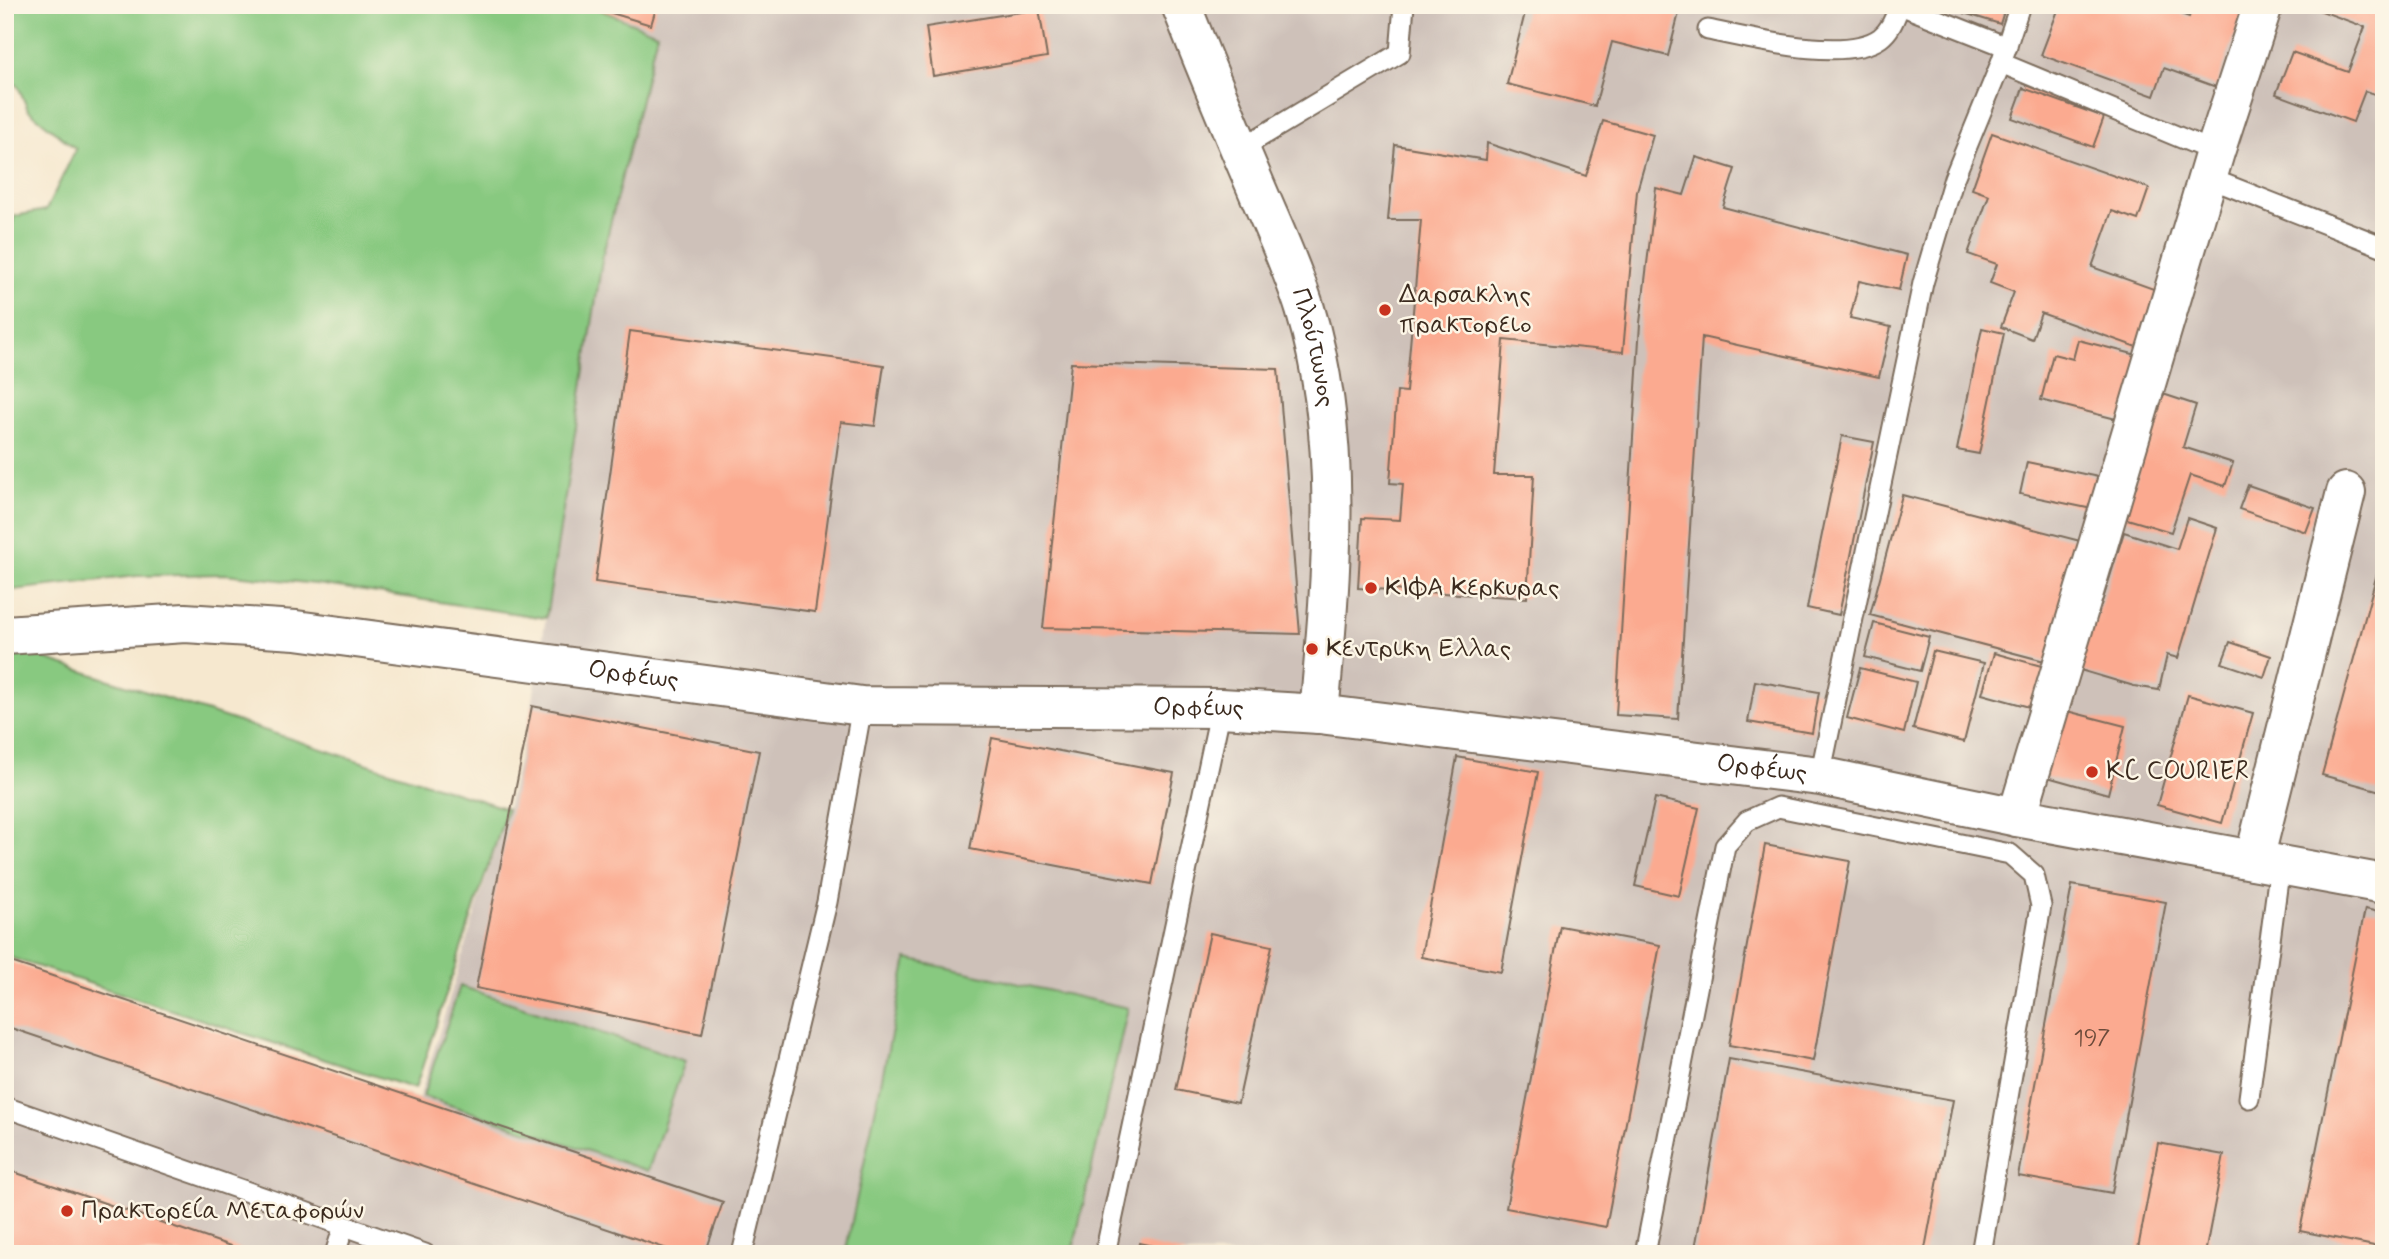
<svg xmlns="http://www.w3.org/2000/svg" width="2389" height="1259" viewBox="0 0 2389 1259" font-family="Mynerve,sans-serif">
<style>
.industrial{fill:#cec1b9}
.green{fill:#88c980;stroke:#627a4f;stroke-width:2}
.building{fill:#fbaa90}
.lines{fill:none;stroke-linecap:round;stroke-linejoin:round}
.lane-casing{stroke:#7c6c5c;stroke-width:23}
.street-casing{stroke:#7c6c5c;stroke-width:42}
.secondary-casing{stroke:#7c6c5c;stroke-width:42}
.lane{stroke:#fff;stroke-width:19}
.street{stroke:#fff;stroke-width:38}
.secondary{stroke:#fff;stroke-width:38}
.poi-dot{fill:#c8321e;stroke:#fcf5e5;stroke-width:2.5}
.labels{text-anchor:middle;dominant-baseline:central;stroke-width:5;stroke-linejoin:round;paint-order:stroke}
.number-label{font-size:23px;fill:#6b4a3a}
.poi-label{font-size:26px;fill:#3b2a1e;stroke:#fcf5e5;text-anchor:start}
.street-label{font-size:26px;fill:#3b2a1e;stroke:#fcf5e5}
</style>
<rect width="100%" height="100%" fill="#fcf5e5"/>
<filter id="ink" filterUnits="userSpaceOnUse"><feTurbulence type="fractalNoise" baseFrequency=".0143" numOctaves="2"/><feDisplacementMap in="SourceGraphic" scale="14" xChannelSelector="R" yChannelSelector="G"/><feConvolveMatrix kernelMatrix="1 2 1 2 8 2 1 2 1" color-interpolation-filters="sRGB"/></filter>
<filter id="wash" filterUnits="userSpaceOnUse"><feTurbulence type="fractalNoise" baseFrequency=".00686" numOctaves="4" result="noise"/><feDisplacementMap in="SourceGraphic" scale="28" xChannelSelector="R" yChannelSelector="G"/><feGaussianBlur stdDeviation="1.57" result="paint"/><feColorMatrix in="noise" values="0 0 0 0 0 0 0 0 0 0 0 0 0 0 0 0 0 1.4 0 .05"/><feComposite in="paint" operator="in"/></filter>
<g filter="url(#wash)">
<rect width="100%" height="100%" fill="#f6e8cf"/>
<polygon class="industrial" points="588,5 2384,5 2384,1254 5,1254 5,960 419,1099 507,809 532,706 603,254 657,33"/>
<g class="green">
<polygon points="6,5 588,5 657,33 603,254 546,618 324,585 225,574 137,576 5,591 5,242 15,216 46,210 76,149 28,110 18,86 5,79"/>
<polygon points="5,646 507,809 415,1089 5,956"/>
<polygon points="907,959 1128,1008 1072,1254 845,1254"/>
<polygon points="460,986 685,1061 648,1171 423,1096"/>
</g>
<g id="blocks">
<g class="building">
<polygon points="585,5 657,5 651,25"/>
<polygon points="1527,5 1681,5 1668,56 1612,42 1595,106 1507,84"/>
<polygon points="1967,5 2006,5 2000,24 1964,13"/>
<polygon points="2060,5 2156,5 2189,17 2193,5 2246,5 2216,87 2164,68 2154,96 2041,55"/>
<polygon points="2314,5 2384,5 2384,97 2365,91 2353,122 2276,94 2292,52 2348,72 2365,27 2313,8"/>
<polygon points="1039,9 1047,57 933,76 926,27"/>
<polygon points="2023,88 2104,117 2093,147 2012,118"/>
<polygon points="1603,121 1653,135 1637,191 1623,352 1504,340 1494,475 1534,475 1527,598 1358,588 1362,518 1400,520 1403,484 1390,483 1397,391 1406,392 1421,220 1388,220 1395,145 1486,160 1487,143 1586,176"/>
<polygon points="1992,133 2149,188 2138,220 2112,211 2092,267 2162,292 2142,349 2041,313 2032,339 2001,327 2014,292 1990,283 1997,264 1968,254 1989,195 1972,189"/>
<polygon points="1696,157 1735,169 1723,207 1907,255 1899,290 1859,281 1850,318 1891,327 1879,377 1702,337 1678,719 1616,715 1640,323 1656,188 1684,195"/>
<polygon points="1982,328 2004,333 1979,454 1957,450"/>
<polygon points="630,331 884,365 875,426 841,422 815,612 595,582"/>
<polygon points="2078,340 2141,356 2124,421 2041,400 2053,354 2073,359"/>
<polygon points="1071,363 1278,369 1300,634 1043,628"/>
<polygon points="2163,394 2196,405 2183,447 2233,463 2225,486 2190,475 2171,532 2124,518"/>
<polygon points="1842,436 1874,442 1839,615 1807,608"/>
<polygon points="2027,462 2103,478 2097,510 2020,494"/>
<polygon points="2248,485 2315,508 2306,532 2239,509"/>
<polygon points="1902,495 2084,542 2052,663 1870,615"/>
<polygon points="2187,518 2217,528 2178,658 2167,655 2159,690 2134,686 2077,669 2104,596 2124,532 2177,549"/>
<polygon points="2381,559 2384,560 2384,792 2322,775"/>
<polygon points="1874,623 1929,637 1920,671 1865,657"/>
<polygon points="2230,642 2271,656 2264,677 2222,663"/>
<polygon points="1933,651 1984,663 1964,742 1913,729"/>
<polygon points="1994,653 2045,667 2033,708 1982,694"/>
<polygon points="1860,668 1916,682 1904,733 1847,718"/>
<polygon points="1755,681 1819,692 1812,733 1748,722"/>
<polygon points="2188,695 2253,713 2222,823 2157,805"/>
<polygon points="532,706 759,751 702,1034 476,988"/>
<polygon points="2063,710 2125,726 2108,794 2044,776"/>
<polygon points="992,738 1174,773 1152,884 970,849"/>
<polygon points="1457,757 1538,772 1501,972 1421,957"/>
<polygon points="1655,798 1699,808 1679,896 1635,886"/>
<polygon points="1765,845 1850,861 1813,1061 1729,1045"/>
<polygon points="2072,885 2166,902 2112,1193 2018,1176"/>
<polygon points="2365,909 2384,913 2384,1248 2300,1231"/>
<polygon points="1560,926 1660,945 1606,1227 1506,1208"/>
<polygon points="1210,933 1272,946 1238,1103 1176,1090"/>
<polygon points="5,960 723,1202 705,1254 682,1254 5,1026"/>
<polygon points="1729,1059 1953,1100 1924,1254 1694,1254"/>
<polygon points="2158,1143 2224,1155 2205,1254 2137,1254"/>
<polygon points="5,1169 251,1253 251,1254 5,1254"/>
<polygon points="1139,1243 1185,1253 1185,1254 1137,1254"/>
</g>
</g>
</g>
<g filter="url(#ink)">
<use href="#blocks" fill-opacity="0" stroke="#7c6c5c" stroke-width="2"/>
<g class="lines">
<g class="lane-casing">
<g id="lane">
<polyline points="1900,5 2007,47"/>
<path d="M1708,30c41,8 137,33 172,8 11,-8 15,-21 20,-33"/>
<polyline points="2001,63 2215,152"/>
<polyline points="1240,149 1400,53 1404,5"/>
<polyline points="2209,178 2384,247"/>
<polyline points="1820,776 1923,283 1954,178 2001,63 2020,5"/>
<polyline points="2249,1098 2280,865"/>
<polyline points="5,1107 425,1254"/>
<polyline points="335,1254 344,1226"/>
<polyline points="742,1254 827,902 862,706"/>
<polyline points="1105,1254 1221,708"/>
<polyline points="1645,1254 1725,846 1747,821 1778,807 2010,854 2034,875 2041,906 1981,1254"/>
</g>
</g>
<g class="street-casing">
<g id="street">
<path id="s1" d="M1181,5c26,66 53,131 81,196 15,35 32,72 43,108 40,132 26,270 14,405"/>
<polyline points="2017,817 2215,152 2263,5"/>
<polyline points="2254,860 2346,492"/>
</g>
</g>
<g class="secondary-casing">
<g id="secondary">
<path id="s2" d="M5,635l180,-12 111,7 566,76 359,2 98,6 501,62 197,41 367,67"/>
</g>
</g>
<use href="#lane" class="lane"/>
<use href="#street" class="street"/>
<use href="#secondary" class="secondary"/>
</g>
</g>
<g class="poi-dot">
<circle cx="1385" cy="310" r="7"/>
<circle cx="1371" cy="588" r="7"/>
<circle cx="1312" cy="649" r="7"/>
<circle cx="2092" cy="772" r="7"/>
<circle cx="67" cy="1211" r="7"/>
</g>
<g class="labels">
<g class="number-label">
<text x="2092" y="1039">197</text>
</g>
<g class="poi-label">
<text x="1399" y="295">Δαρσακλης<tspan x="1399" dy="30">πρακτορειο</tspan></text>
<text x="1385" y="588">ΚΙΦΑ Κερκυρας</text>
<text x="1326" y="649">Κεντρικη Ελλας</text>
<text x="2106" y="772">KC COURIER</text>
<text x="81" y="1211">Πρακτορεία Μεταφορών</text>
</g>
<g class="street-label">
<text stroke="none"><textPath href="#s1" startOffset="368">Πλούτωνος</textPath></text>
<text stroke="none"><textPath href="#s2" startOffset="632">Ορφέως</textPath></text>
<text stroke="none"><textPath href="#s2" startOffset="1199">Ορφέως</textPath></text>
<text stroke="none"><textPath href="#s2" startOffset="1766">Ορφέως</textPath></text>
</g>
</g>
<rect width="2389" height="1259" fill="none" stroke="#fcf5e5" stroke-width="28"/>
</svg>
